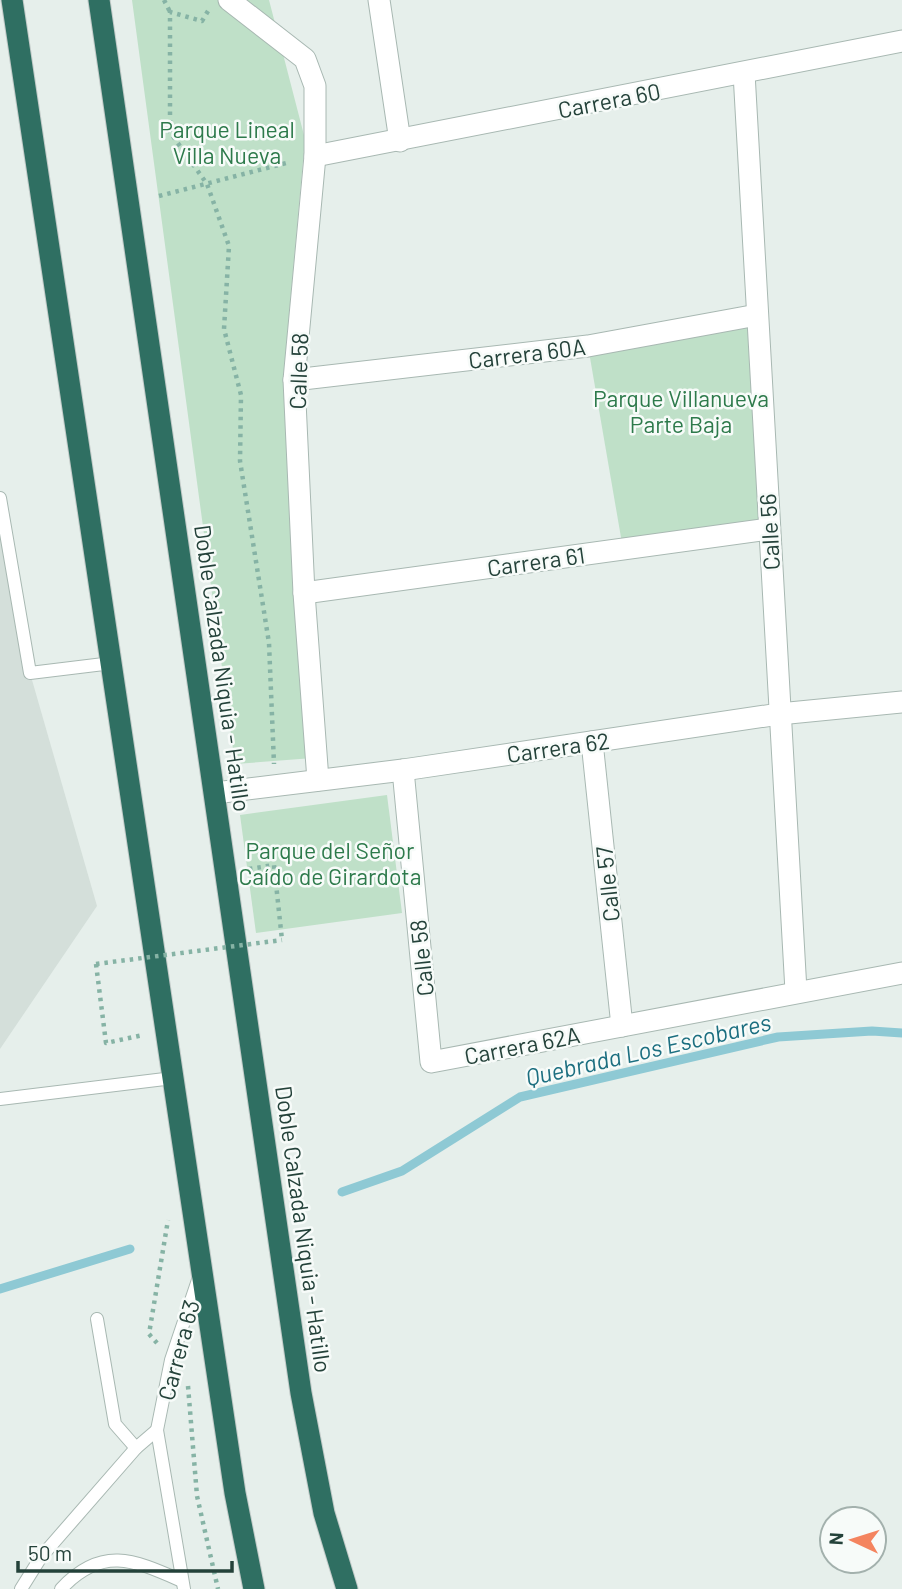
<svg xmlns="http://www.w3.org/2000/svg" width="902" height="1589" viewBox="0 0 902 1589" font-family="Barlow,sans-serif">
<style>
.built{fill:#d4dfda}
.green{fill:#bfe0c8}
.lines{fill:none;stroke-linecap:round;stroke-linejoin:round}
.stream{stroke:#8ec9d4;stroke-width:9}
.lane-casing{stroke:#a8b8b2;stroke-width:14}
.street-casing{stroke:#a8b8b2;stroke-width:23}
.highway-casing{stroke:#c2cac8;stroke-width:23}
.path{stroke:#86b3a5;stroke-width:4.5;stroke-dasharray:3.5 5;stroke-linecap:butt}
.lane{stroke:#fff;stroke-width:12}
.street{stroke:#fff;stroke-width:21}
.highway{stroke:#2f6f62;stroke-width:21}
.path-bridge{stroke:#86b3a5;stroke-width:4.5;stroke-dasharray:3.5 5;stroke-linecap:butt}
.labels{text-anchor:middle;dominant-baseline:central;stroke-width:5;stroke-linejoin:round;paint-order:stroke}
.street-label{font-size:23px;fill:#24423a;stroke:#f7fbf9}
.park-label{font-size:23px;fill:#2d7a4b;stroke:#f7fbf9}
.water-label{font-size:24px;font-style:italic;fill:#1c6f80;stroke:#f7fbf9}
</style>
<rect width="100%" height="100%" fill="#e6efeb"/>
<polygon class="built" points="0,498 30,673 97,906 0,1049"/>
<g class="green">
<polygon points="132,0 269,0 305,139 283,381 313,758 235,764"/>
<polygon points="757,315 769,529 623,549 588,346"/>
<polygon points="387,795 402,913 256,933 240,815"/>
</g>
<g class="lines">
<g class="stream">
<polyline points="342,1192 402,1171 520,1097 778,1037 872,1031 902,1033"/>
<polyline points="0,1289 130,1249"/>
</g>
<g class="lane-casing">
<g id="lane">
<polyline points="0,498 30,673 112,663"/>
<polyline points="0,1099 173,1078"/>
<polyline points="97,1319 115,1424 136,1448"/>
<polyline points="21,1589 41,1557 136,1448 157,1430"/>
<path d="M61,1589c41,-44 73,-29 121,-8"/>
<polyline points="184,1589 157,1430 171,1360 199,1277"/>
</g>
</g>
<g class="street-casing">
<g id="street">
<polyline points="229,0 305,59 315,86 315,156 294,380 304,593 318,780"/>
<polyline points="379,0 400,141"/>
<polyline points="744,73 796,991"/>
<polyline points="315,156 902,41"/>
<polyline points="294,380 588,346 757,315"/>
<polyline points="304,593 769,529"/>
<polyline points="592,742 622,1026"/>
<polyline points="403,770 431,1062 902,973"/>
<polyline points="215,793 403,770 779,714 902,702"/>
</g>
</g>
<g class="highway-casing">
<g id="highway">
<polyline points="12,0 235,1493 254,1589"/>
<polyline points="99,0 301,1393 324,1513 347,1589"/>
</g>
</g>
<g class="path">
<polyline points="164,0 170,12"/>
<polyline points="208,11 202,21 170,12 170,132 207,184 229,246 224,329 241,395 240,461 269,643 274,764"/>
<polyline points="159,196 290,162"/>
<polyline points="249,869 274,865 282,940"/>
<polyline points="96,964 106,1043 143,1035"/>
<polyline points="157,1343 149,1334 168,1220"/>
<polyline points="188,1386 197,1496 218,1589"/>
</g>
<use href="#lane" class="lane"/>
<use href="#street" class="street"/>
<use href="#highway" class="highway"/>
<polyline class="path-bridge" points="96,964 282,940"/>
</g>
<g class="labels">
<g class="street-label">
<text transform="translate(609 100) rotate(-11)">Carrera 60</text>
<text transform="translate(527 353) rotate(-7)">Carrera 60A</text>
<text transform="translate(298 371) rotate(-88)">Calle 58</text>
<text transform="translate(769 532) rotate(-93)">Calle 56</text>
<text transform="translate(536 561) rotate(-8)">Carrera 61</text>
<text transform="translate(223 668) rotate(82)">Doble Calzada Niquia - Hatillo</text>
<text transform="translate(558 747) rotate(-8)">Carrera 62</text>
<text transform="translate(607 884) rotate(-96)">Calle 57</text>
<text transform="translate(421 958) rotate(-96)">Calle 58</text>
<text transform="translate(522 1045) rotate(-11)">Carrera 62A</text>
<text transform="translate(304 1229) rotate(82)">Doble Calzada Niquia - Hatillo</text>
<text transform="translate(178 1350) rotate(-75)">Carrera 63</text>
</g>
<g class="park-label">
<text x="227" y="129">Parque Lineal<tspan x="227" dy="26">Villa Nueva</tspan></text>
<text x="681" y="398">Parque Villanueva<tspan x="681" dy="26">Parte Baja</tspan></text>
<text x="330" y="850">Parque del Señor<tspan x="330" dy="26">Caído de Girardota</tspan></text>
</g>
<g class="water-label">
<text transform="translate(648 1049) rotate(-13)">Quebrada Los Escobares</text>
</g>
</g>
<g transform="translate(853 1540) rotate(274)"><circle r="33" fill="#f7fbf9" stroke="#a3b1ad" stroke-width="2"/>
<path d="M0-5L12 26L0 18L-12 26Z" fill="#f4845f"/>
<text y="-10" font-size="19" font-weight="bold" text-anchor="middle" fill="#24423a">N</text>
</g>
<path d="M18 1561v10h214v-10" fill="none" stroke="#24423a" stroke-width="3.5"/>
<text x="28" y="1561" font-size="21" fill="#24423a" stroke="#f7fbf9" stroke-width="5" paint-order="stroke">50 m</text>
</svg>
